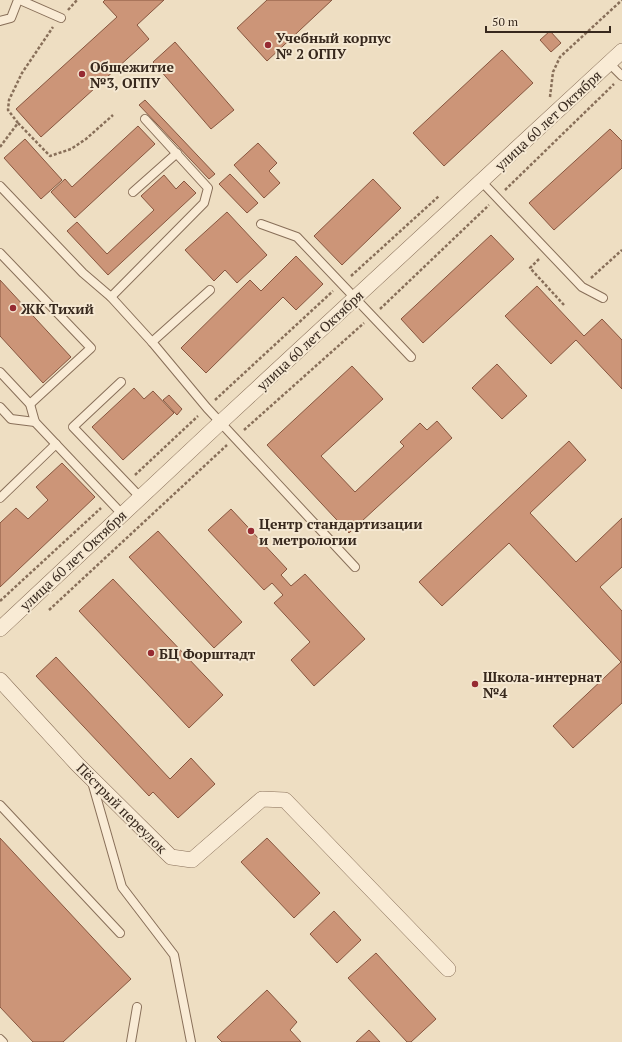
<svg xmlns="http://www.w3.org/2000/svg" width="622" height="1042" viewBox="0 0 622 1042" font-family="'PT Serif',serif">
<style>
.building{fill:#cc9578;stroke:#87563f}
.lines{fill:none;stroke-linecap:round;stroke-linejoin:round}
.lane-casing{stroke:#886f59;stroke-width:10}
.street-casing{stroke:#886f59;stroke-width:16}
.path{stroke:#886f59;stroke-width:2.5;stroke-dasharray:3 2;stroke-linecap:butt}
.lane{stroke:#f9ebd5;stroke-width:8}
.street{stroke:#f9ebd5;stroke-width:15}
.poi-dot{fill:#962a32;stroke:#f5e8d2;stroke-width:1.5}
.labels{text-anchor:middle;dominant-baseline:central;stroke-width:4;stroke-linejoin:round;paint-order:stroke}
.poi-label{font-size:14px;font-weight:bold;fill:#37281d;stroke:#f5e8d2;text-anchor:start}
.street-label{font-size:14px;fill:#37281d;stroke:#f5e8d2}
</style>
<rect width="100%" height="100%" fill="#eedec2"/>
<g class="building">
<polygon points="105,0 164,0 137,25 149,39 41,137 16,109 117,17 103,2"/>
<polygon points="267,0 332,0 267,61 237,28"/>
<polygon points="550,31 561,43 551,52 540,40"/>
<polygon points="175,42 234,110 211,129 153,62"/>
<polygon points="502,50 533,83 444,166 413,133"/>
<polygon points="145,100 215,174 209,179 139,105"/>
<polygon points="138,126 155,144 75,218 51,192 65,179 72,187"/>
<polygon points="610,129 622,141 622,168 554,230 529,203"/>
<polygon points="25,139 62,180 41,199 4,158"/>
<polygon points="258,143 277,163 269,171 280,183 264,198 234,165"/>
<polygon points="230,174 258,203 247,213 219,184"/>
<polygon points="164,175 176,189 184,181 196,193 108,275 67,231 77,222 107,254 154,210 141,196"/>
<polygon points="373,179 401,208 342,265 314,236"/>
<polygon points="227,212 267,255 237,283 225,270 214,281 185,250"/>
<polygon points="491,235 514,259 423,343 401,319"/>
<polygon points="296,256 323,284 296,310 283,297 206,373 181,348 250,280 261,291"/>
<polygon points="0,280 71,357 43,383 0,336"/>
<polygon points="537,286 584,336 602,319 622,340 622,389 576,340 551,364 505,316"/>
<polygon points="497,364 527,396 502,419 472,388"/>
<polygon points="352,366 383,399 321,456 355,492 404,446 400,442 420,423 427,430 437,421 452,438 349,533 267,445"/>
<polygon points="134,388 144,399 153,391 174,413 123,460 92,427"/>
<polygon points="169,395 182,409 177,415 163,400"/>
<polygon points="569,441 586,460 530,513 576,562 622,518 622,567 600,587 622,611 622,703 573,748 553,726 621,662 509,543 442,606 419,582"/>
<polygon points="62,463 95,497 0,587 0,523 16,508 28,519 48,500 36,487"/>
<polygon points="231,509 287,569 281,575 291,586 305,574 365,639 314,686 291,660 310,642 274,603 283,595 272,583 264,590 208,530"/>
<polygon points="158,531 242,622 214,648 129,557"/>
<polygon points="113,579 223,695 189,728 79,611"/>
<polygon points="56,657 170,779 191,758 215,784 178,818 153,792 149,796 36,676"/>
<polygon points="0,838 131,979 63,1042 33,1042 0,1007"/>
<polygon points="267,838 320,893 294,918 241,862"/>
<polygon points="334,911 361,940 337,963 310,934"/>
<polygon points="376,953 436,1019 411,1042 407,1042 348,978"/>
<polygon points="267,990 297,1022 290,1030 301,1042 222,1042 217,1037"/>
<polygon points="369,1030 380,1042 356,1042"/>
</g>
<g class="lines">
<g class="lane-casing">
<g id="lane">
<polyline points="20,0 61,18"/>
<polyline points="0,21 11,18 18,0"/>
<polyline points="609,63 622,76"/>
<polyline points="482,182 582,287 603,298"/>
<polyline points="0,186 83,273 111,297 152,342 207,408 355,567"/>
<polyline points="133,192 177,153"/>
<polyline points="261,224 297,237 411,357"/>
<polyline points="0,253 91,348 30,404"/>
<polyline points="111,297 204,203 208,188 145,119"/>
<polyline points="152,342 210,290"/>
<polyline points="0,372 30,404 35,422 122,514"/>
<polyline points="121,382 73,427 140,497"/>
<polyline points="0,407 11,419 35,422"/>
<polyline points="0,498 56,444"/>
<polyline points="92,782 122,887 174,955 191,1042"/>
<polyline points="0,805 120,933"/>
<polyline points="0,1039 3,1042"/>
<polyline points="131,1042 137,1007"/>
</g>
</g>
<g class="street-casing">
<g id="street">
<polyline points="0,629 221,422 622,51"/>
<polyline points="0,680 77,764 171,857 192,860 262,799 285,800 448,969"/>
</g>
</g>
<g class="path">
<polyline points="68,10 77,0"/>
<polyline points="550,97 553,72 560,57 622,0"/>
<polyline points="18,123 50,156 71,149 86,139 113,115"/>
<polyline points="0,147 18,123 8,110 9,100 22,73 53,27"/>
<polyline points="505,190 614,84"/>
<polyline points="539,259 530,268 564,305"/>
<polyline points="351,276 439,196"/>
<polyline points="591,278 622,250"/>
<polyline points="380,309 489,205"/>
<polyline points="215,400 333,291"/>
<polyline points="244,430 364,323"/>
<polyline points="135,475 198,416"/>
<polyline points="0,601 101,508"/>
<polyline points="49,610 227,445"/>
</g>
<use href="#lane" class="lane"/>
<use href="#street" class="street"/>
</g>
<g class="poi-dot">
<circle cx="268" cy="45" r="4"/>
<circle cx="82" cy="74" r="4"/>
<circle cx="13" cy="308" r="4"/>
<circle cx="251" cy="531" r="4"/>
<circle cx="151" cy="653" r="4"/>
<circle cx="475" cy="684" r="4"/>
</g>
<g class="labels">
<g class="poi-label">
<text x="276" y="37">Учебный корпус<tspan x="276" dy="16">№ 2 ОГПУ</tspan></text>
<text x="90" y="66">Общежитие<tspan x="90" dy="16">№3, ОГПУ</tspan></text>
<text x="21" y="308">ЖК Тихий</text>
<text x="259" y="523">Центр стандартизации<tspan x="259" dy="16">и метрологии</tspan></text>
<text x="159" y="653">БЦ Форштадт</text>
<text x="483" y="676">Школа-интернат<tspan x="483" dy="16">№4</tspan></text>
</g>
<g class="street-label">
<text transform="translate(548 120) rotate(-43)">улица 60 лет Октября</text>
<text transform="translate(310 340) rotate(-43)">улица 60 лет Октября</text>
<text transform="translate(73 560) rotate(-43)">улица 60 лет Октября</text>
<text transform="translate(122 808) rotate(45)">Пёстрый переулок</text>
</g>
</g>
<path d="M486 26v6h124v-6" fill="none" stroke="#37281d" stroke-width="2"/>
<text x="492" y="26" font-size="12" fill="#37281d" stroke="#f5e8d2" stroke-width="3" paint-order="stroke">50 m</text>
</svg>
